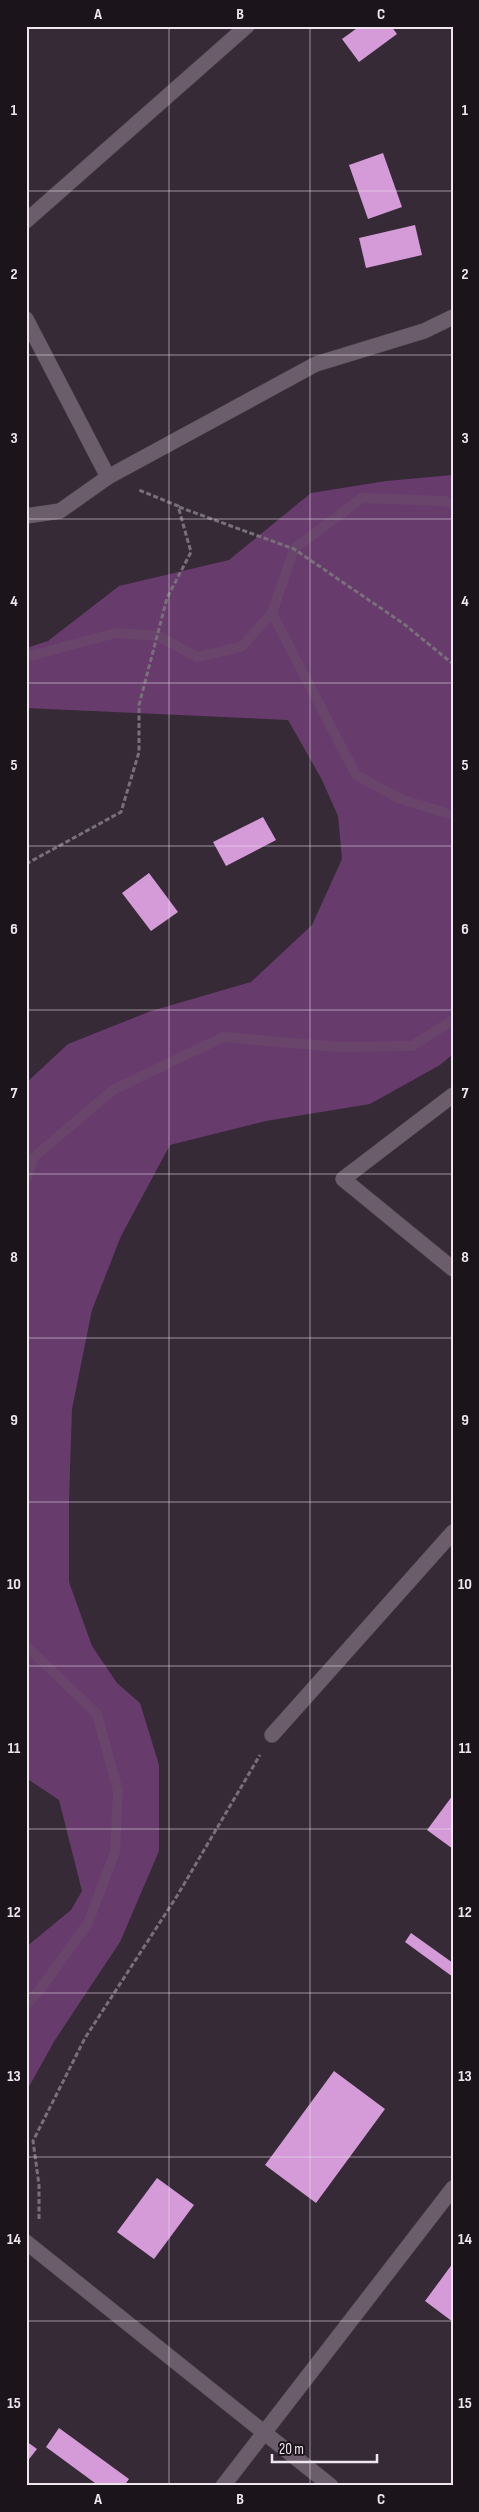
<svg xmlns="http://www.w3.org/2000/svg" width="479" height="2512" viewBox="0 0 479 2512" font-family="'Sofia Sans Condensed',sans-serif">
<style>
.green{fill:#673b6b}
.lines{fill:none;stroke-linecap:round;stroke-linejoin:round}
.stream{stroke:#69456c;stroke-width:10}
.building{fill:#d49bd8}
.minor-casing{stroke:#504650;stroke-width:16}
.path{stroke:#796f7a;stroke-width:3;stroke-dasharray:5 2.5;stroke-linecap:butt}
.minor{stroke:#6b5d6b;stroke-width:15}
.grid{fill:none;stroke:#efe7ef;stroke-width:1;stroke-opacity:0.55}
.neatline{fill:none;stroke:#efe7ef;stroke-width:2}
.grid-label{font-size:16px;text-anchor:middle;font-weight:bold;fill:#efe7ef}
</style>
<rect width="100%" height="100%" fill="#362a37"/>
<polygon class="green" points="453,475 453,1054 440,1065 370,1104 266,1121 170,1145 121,1236 92,1310 72,1409 69,1501 69,1582 92,1646 117,1683 140,1703 159,1765 159,1851 120,1942 55,2040 26,2092 26,1947 71,1910 82,1891 59,1800 26,1778 26,1083 68,1044 151,1011 251,982 312,925 342,859 338,816 321,778 288,720 26,708 26,648 48,641 119,586 229,560 311,493 386,481"/>
<g class="lines">
<g class="stream">
<polyline points="453,504 445,501 362,498 294,549 272,613 356,775 400,799 453,815"/>
<polyline points="26,657 116,633 158,636 197,657 241,647 272,613"/>
<polyline points="26,1180 34,1157 113,1090 223,1037 338,1047 412,1046 453,1020"/>
<polyline points="26,1646 97,1714 118,1791 115,1852 88,1923 41,1988 26,2005"/>
</g>
</g>
<g class="building">
<polygon points="360,26 391,26 397,34 359,62 342,39"/>
<polygon points="383,153 402,207 368,219 349,165"/>
<polygon points="415,225 422,255 366,268 359,238"/>
<polygon points="263,817 276,840 226,866 213,842"/>
<polygon points="149,873 178,912 151,931 122,893"/>
<polygon points="453,1795 453,1849 427,1830"/>
<polygon points="411,1933 453,1963 453,1977 405,1942"/>
<polygon points="334,2071 385,2109 316,2203 265,2165"/>
<polygon points="157,2178 194,2205 154,2259 117,2232"/>
<polygon points="453,2263 453,2322 425,2301"/>
<polygon points="59,2428 129,2479 124,2486 99,2486 46,2447"/>
<polygon points="26,2441 37,2449 26,2463"/>
</g>
<g class="lines">
<g class="minor-casing">
<g id="minor">
<polyline points="26,221 247,26"/>
<polyline points="26,319 108,477"/>
<polyline points="26,516 60,511 108,477 316,364 424,331 453,317"/>
<polyline points="453,1095 343,1179 453,1269"/>
<polyline points="272,1735 453,1532"/>
<polyline points="26,2242 331,2486"/>
<polyline points="223,2486 453,2188"/>
</g>
</g>
<g class="path">
<polyline points="179,507 294,549 404,624 453,664"/>
<polyline points="26,864 121,812 139,752 139,705 167,598 191,552 178,506 139,490"/>
<polyline points="39,2219 39,2185 33,2141 85,2038 177,1896 260,1755"/>
</g>
<use href="#minor" class="minor"/>
</g>
<path class="grid" d="M169,26v2460M310,26v2460M26,191h427M26,355h427M26,519h427M26,683h427M26,846h427M26,1010h427M26,1174h427M26,1338h427M26,1502h427M26,1666h427M26,1829h427M26,1993h427M26,2157h427M26,2321h427"/>
<rect width="479" height="2512" fill="none" stroke="#1b151b" stroke-width="55"/>
<path d="M272 2454v8h105v-8" fill="none" stroke="#efe7ef" stroke-width="2.5"/>
<text x="279" y="2454" font-size="15" fill="#efe7ef" stroke="#1b151b" stroke-width="4" paint-order="stroke">20 m</text>
<rect x="28" y="28" width="424" height="2456" class="neatline"/>
<g class="grid-label">
<text x="98" y="19">A</text>
<text x="240" y="19">B</text>
<text x="381" y="19">C</text>
<text x="14" y="115">1</text>
<text x="465" y="115">1</text>
<text x="14" y="279">2</text>
<text x="465" y="279">2</text>
<text x="14" y="443">3</text>
<text x="465" y="443">3</text>
<text x="14" y="606">4</text>
<text x="465" y="606">4</text>
<text x="14" y="770">5</text>
<text x="465" y="770">5</text>
<text x="14" y="934">6</text>
<text x="465" y="934">6</text>
<text x="14" y="1098">7</text>
<text x="465" y="1098">7</text>
<text x="14" y="1262">8</text>
<text x="465" y="1262">8</text>
<text x="14" y="1425">9</text>
<text x="465" y="1425">9</text>
<text x="14" y="1589">10</text>
<text x="465" y="1589">10</text>
<text x="14" y="1753">11</text>
<text x="465" y="1753">11</text>
<text x="14" y="1917">12</text>
<text x="465" y="1917">12</text>
<text x="14" y="2081">13</text>
<text x="465" y="2081">13</text>
<text x="14" y="2244">14</text>
<text x="465" y="2244">14</text>
<text x="14" y="2408">15</text>
<text x="465" y="2408">15</text>
<text x="98" y="2504">A</text>
<text x="240" y="2504">B</text>
<text x="381" y="2504">C</text>
</g>
</svg>
